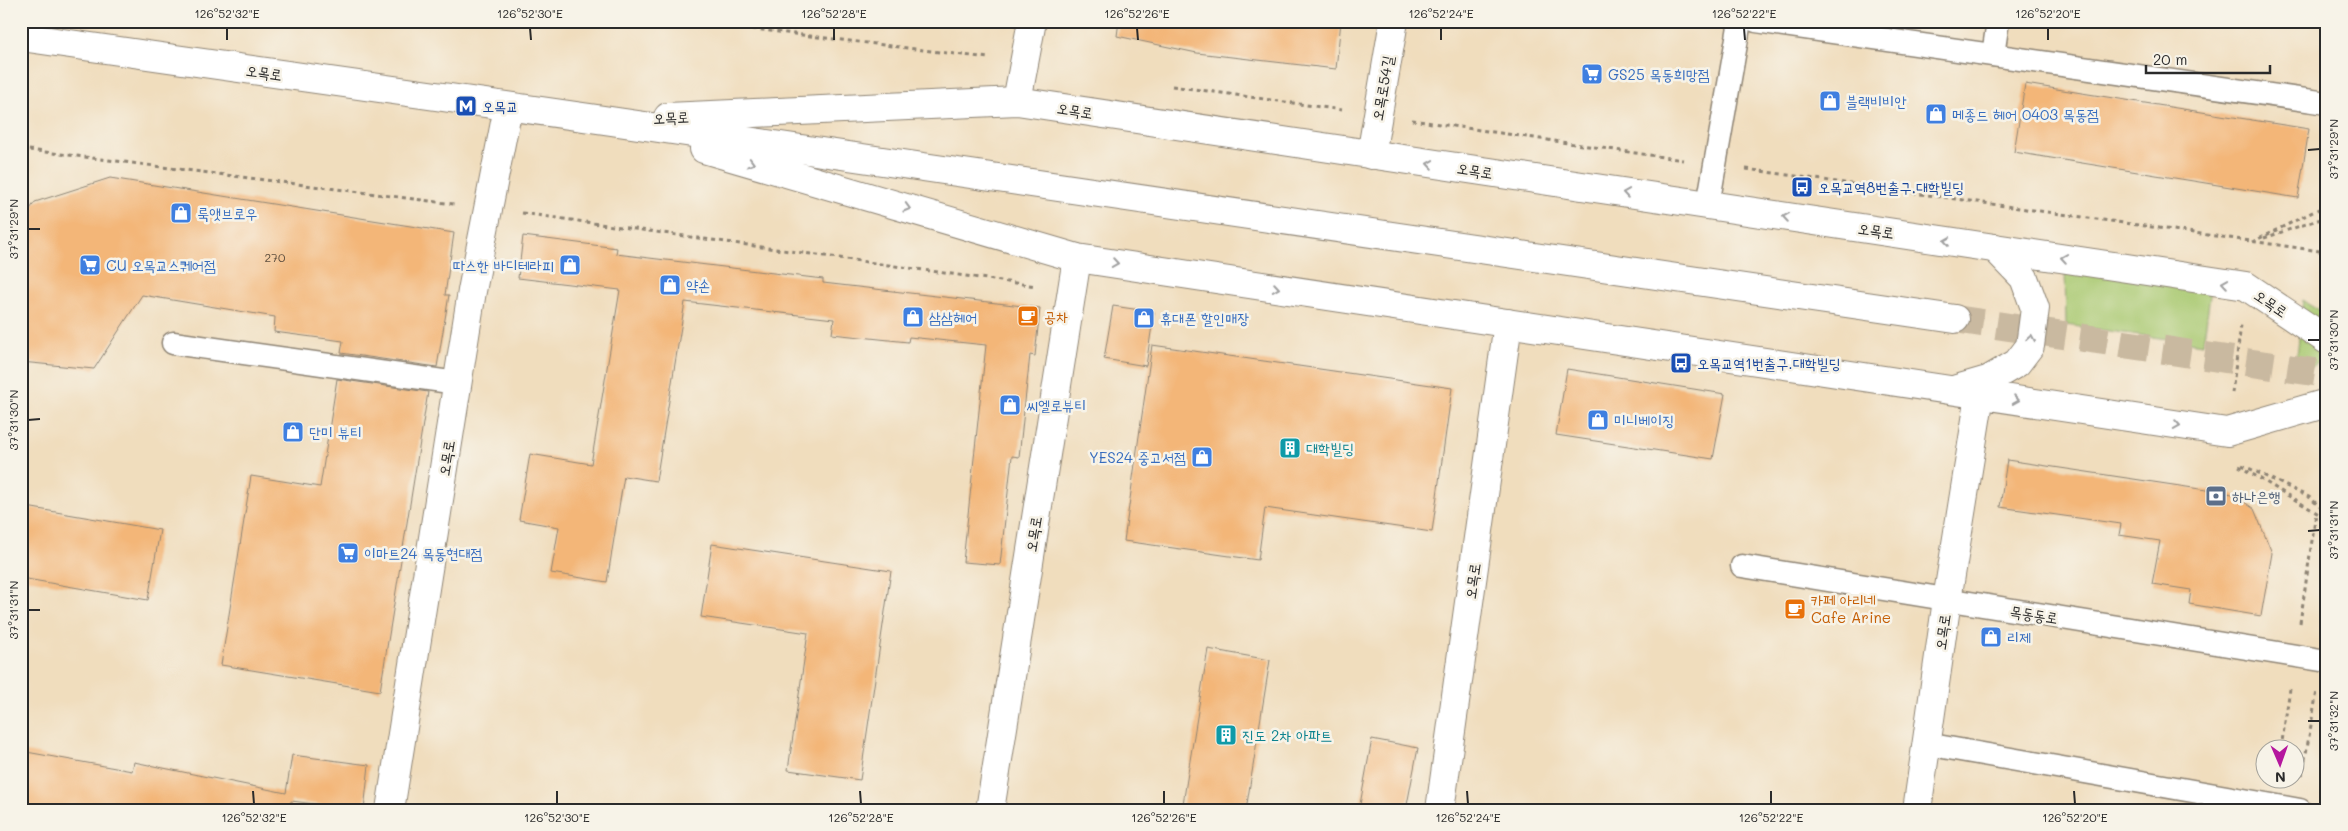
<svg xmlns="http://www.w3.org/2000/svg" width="2348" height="831" viewBox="0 0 2348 831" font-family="Mali,'Poor Story',sans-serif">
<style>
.green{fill:#a9c971;stroke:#6a7a4e}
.building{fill:#f3b678}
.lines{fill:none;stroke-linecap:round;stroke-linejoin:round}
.secondary-tunnel{stroke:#c9b9a0;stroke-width:28;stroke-dasharray:28 14;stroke-linecap:butt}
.service-casing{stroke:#8e8474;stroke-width:25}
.minor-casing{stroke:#8e8474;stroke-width:30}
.secondary-casing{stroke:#8e8474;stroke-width:30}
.path{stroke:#8e8474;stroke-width:3;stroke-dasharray:4 4;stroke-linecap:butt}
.service{stroke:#fff;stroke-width:22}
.minor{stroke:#fff;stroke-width:28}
.secondary{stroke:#fff;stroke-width:28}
.oneway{stroke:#a0a0a0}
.ticks{fill:none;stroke:#2b2b2b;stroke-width:2}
.labels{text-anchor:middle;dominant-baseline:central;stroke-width:5;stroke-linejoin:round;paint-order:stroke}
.number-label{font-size:12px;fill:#5d4e3e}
.street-label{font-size:15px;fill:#2b2b2b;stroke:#f7f3e8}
.shop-label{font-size:15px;fill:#366cbe;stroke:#f7f3e8;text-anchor:start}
.transit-label{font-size:15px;fill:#164399;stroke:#f7f3e8;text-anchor:start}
.food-label{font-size:15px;fill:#c56008;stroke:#f7f3e8;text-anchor:start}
.culture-label{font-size:15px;fill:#0d838f;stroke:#f7f3e8;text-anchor:start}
.service-label{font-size:15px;fill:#4e5e75;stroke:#f7f3e8;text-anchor:start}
.neatline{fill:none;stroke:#2b2b2b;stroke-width:2}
.ticks-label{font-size:12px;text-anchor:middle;fill:#2b2b2b}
</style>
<rect width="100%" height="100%" fill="#f7f3e8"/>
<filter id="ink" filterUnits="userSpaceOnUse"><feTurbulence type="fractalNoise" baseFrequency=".02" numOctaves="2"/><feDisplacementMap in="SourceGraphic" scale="10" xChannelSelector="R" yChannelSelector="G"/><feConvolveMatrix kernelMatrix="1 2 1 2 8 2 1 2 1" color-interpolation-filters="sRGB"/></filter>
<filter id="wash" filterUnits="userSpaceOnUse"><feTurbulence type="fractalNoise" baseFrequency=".0096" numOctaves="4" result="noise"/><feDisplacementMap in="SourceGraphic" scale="20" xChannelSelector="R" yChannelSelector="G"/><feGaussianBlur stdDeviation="1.12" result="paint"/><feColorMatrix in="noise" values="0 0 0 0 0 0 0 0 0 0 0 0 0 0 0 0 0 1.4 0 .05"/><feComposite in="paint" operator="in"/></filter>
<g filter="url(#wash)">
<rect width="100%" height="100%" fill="#f0ddbd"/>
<g class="green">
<polygon points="2065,267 2211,289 2203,344 2066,325"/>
<polygon points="2303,300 2321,311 2327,318 2327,358 2295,375"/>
</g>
<g id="blocks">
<g class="building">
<polygon points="1119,21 1341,21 1336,69 1197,53 1117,36"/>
<polygon points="2025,84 2309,129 2298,198 2014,152"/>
<polygon points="110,178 454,233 445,295 449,295 437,367 341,353 343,341 274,332 275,317 142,295 94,369 21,362 21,222 35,202"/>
<polygon points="523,236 617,248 616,254 823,279 823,283 1040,308 1035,356 1030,355 1019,457 1012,456 1000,565 963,562 986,345 909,337 908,342 832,334 834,319 685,302 656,481 624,476 607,582 551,573 559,527 519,520 530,454 591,464 620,290 518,278"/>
<polygon points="1113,306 1154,312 1146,366 1104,359"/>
<polygon points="1152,345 1452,388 1432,532 1265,508 1258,560 1124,541"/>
<polygon points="1567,369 1725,394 1713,459 1556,435"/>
<polygon points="337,379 428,392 380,691 221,665 251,476 320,487"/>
<polygon points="2007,460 2233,494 2254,509 2272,553 2261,616 2189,604 2191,590 2152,584 2160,541 2119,535 2121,524 2000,507"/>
<polygon points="21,506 160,530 148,600 21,578"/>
<polygon points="712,544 891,571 860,780 788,770 808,633 701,617"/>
<polygon points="1208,649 1270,660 1246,810 1182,810"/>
<polygon points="1372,739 1418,748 1406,810 1359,810"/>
<polygon points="21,751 132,771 134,762 286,793 292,755 369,765 364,810 291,801 290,810 21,810"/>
</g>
</g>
</g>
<g filter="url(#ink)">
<use href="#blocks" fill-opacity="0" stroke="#8e8474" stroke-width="1"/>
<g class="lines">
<polyline class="secondary-tunnel" points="1955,319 2327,374"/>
<g class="service-casing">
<g id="service">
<polyline points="1756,21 2327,103"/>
<polyline points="1993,55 1998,21"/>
<polyline points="1708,205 1740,21"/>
<polyline points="173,343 457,383"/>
<polyline points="1742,566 2327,661"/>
<polyline points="1926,744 2300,810"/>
</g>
</g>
<g class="minor-casing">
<g id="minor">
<polyline points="1017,101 1032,21"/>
<polyline points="1371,155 1394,21"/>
<polyline points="390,810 472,291 508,107"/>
<polyline points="990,810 1077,258"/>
<polyline points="1440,810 1508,323"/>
<polyline points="1917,810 1947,600 1980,395"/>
</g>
</g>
<g class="secondary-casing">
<g id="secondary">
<polyline points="21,37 604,120 1955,319"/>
<polyline points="668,117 1017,101 2246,286 2327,340"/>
<polyline points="704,149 1077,258 2227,432 2327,403"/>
<polyline points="1957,389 1988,380 2017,363 2030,346 2035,308 2024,278 1995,248"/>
</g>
</g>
<g class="path">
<polyline points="689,21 988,58"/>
<polyline points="1172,86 1342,110"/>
<polyline points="1412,120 1683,160"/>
<polyline points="21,149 454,204"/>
<polyline points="1746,169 2327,252"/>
<polyline points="522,213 1036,286"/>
<polyline points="2264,238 2327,217"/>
<polyline points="2252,242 2327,205"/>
<polyline points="2232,393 2241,325"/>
<polyline points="2242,465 2309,497 2327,513"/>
<polyline points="2239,466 2327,519"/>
<polyline points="2300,623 2316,513"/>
<polyline points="2281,748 2290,689"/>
<polyline points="2302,776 2317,691"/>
</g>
<use href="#service" class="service"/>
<use href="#minor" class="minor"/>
<use href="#secondary" class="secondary"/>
</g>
<defs><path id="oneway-chevron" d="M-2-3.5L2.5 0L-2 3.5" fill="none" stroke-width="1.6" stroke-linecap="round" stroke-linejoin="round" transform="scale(1.25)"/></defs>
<g class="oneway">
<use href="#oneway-chevron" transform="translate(751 163) rotate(16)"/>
<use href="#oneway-chevron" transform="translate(1430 164) rotate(-171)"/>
<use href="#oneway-chevron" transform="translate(1626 193) rotate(-171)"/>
<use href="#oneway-chevron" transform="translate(907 208) rotate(16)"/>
<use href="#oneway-chevron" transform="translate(1786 217) rotate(-171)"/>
<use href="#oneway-chevron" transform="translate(1947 241) rotate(-172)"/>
<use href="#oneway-chevron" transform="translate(2064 258) rotate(-171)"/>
<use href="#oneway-chevron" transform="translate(1115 263) rotate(9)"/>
<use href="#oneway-chevron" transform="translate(2225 283) rotate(-171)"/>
<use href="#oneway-chevron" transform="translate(1276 288) rotate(9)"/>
<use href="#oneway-chevron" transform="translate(2031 338) rotate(-80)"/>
<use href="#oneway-chevron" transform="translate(2016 400) rotate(9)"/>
<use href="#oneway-chevron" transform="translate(2177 425) rotate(9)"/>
</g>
</g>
<path class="ticks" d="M227,28v12M530,28l1,12M834,28v12M1137,28l1,12M1441,28v12M1744,28l1,12M2048,28v12M2308,150l12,-1M28,229h12M2308,340h12M28,420l12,-1M2308,531l12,-1M28,610h12M2308,721h12M253,791l1,13M557,791v13M860,791l1,13M1164,791v13M1467,791l1,13M1771,791v13M2074,791l1,13"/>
<defs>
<g id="supermarket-square" transform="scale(1.125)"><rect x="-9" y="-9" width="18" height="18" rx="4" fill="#3f7fe0" stroke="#f7f3e8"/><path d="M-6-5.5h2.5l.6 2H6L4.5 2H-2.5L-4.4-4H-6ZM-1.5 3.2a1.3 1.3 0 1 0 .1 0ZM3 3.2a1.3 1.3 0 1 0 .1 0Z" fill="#fff"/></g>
<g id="shop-square" transform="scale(1.125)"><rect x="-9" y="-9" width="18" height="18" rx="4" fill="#3f7fe0" stroke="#f7f3e8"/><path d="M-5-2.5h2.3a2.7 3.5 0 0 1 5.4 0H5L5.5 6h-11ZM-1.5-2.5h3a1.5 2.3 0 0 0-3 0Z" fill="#fff"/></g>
<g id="metro-square" transform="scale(1.125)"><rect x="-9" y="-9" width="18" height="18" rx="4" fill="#1a4fb4" stroke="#f7f3e8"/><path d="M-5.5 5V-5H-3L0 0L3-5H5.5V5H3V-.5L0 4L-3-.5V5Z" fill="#fff"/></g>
<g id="bus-square" transform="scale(1.125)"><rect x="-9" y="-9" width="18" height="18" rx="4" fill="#1a4fb4" stroke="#f7f3e8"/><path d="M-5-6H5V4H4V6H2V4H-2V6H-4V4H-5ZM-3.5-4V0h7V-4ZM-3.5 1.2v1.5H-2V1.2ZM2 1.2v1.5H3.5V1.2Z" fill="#fff"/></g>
<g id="cafe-square" transform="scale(1.125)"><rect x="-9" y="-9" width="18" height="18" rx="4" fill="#e8710a" stroke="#f7f3e8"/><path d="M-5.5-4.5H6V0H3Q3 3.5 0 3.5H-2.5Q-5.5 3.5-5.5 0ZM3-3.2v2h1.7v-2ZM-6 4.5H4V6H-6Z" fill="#fff"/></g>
<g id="building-square" transform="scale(1.125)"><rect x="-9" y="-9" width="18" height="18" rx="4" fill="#0f9aa8" stroke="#f7f3e8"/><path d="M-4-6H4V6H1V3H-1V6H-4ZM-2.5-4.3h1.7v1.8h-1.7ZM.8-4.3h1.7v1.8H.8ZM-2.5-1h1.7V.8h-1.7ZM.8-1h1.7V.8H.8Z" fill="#fff"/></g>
<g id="bank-square" transform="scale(1.125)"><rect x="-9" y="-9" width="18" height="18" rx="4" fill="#5c6f8a" stroke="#f7f3e8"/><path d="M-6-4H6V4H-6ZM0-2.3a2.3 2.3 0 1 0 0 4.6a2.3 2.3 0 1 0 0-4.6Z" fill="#fff"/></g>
</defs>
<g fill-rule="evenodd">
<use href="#supermarket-square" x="1592" y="74"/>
<use href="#shop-square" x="1830" y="101"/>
<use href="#metro-square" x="466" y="106"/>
<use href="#shop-square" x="1936" y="114"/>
<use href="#bus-square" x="1802" y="187"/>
<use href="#shop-square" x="181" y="213"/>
<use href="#supermarket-square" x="90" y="265"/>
<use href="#shop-square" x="570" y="265"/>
<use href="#shop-square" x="670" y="285"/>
<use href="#cafe-square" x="1028" y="316"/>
<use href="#shop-square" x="913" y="317"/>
<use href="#shop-square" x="1144" y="318"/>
<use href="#bus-square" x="1681" y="363"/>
<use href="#shop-square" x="1010" y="405"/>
<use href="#shop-square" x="1598" y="420"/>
<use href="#shop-square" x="293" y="432"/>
<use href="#building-square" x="1290" y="448"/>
<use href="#shop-square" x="1202" y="457"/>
<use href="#bank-square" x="2216" y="496"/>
<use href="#supermarket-square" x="348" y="553"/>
<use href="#cafe-square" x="1795" y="609"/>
<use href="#shop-square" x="1991" y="637"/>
<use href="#building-square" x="1226" y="735"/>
</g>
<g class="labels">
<g class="number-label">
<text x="275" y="257">270</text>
</g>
<g class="street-label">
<text transform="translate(264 72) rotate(8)">오목로</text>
<text transform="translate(1382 88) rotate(-80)">오목로54길</text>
<text transform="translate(1075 110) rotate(9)">오목로</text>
<text transform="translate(671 117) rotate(-3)">오목로</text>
<text transform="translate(1475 170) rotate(9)">오목로</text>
<text transform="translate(1876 230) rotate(8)">오목로</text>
<text transform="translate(2271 303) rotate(34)">오목로</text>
<text transform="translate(446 458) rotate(-81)">오목로</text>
<text transform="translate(1033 534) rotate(-81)">오목로</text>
<text transform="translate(1472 581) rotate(-82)">오목로</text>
<text transform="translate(2034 614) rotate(9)">목동동로</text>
<text transform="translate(1942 632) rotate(-82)">오목로</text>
</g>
<g class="shop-label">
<text x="1608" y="74">GS25 목동희망점</text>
<text x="1846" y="101">블랙비비안</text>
<text x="1952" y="114">메종드 헤어 0403 목동점</text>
<text x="197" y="213">룩앳브로우</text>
<text x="106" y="265">CU 오목교스퀘어점</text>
<text x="554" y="265" text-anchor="end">따스한 바디테라피</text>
<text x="686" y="285">약손</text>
<text x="929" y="317">삼삼헤어</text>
<text x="1160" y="318">휴대폰 할인매장</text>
<text x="1026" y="405">씨엘로뷰티</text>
<text x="1614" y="420">미니베이징</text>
<text x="309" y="432">단미 뷰티</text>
<text x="1186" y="457" text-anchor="end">YES24 중고서점</text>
<text x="364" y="553">이마트24 목동현대점</text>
<text x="2007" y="637">리제</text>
</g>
<g class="transit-label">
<text x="482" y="106">오목교</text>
<text x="1818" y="187">오목교역8번출구.대학빌딩</text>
<text x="1697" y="363">오목교역1번출구.대학빌딩</text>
</g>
<g class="food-label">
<text x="1044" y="316">공차</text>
<text x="1811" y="600">카페 아리네<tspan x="1811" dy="17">Cafe Arine</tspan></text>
</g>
<g class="culture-label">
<text x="1306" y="448">대학빌딩</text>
<text x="1242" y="735">진도 2차 아파트</text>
</g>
<g class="service-label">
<text x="2232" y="496">하나은행</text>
</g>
</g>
<rect width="2348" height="831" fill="none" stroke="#f7f3e8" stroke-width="55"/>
<g transform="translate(2280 764) rotate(178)"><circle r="24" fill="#f7f3e8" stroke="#a5a39c"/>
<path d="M0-4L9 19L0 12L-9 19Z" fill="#b5179e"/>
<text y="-8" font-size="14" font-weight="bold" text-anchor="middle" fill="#2b2b2b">N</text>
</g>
<path d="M2146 65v8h124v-8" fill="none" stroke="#2b2b2b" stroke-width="2.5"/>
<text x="2153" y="65" font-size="15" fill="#2b2b2b" stroke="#f7f3e8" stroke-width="4" paint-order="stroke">20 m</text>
<rect x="28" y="28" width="2292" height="776" class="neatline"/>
<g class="ticks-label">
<text x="227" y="18">126°52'32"E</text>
<text x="530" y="18">126°52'30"E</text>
<text x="834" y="18">126°52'28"E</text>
<text x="1137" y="18">126°52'26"E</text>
<text x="1441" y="18">126°52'24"E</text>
<text x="1744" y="18">126°52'22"E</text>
<text x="2048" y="18">126°52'20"E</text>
<text transform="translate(2334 149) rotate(-90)" y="4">37°31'29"N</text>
<text transform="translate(14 229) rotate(-90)" y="4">37°31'29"N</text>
<text transform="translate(2334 340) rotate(-90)" y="4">37°31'30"N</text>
<text transform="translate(14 420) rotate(-90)" y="4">37°31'30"N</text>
<text transform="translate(2334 530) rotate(-90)" y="4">37°31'31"N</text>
<text transform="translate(14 610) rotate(-90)" y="4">37°31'31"N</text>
<text transform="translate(2334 721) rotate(-90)" y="4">37°31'32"N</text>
<text x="254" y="822">126°52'32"E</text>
<text x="557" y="822">126°52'30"E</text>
<text x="861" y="822">126°52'28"E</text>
<text x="1164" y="822">126°52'26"E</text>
<text x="1468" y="822">126°52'24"E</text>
<text x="1771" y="822">126°52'22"E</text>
<text x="2075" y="822">126°52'20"E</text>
</g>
</svg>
